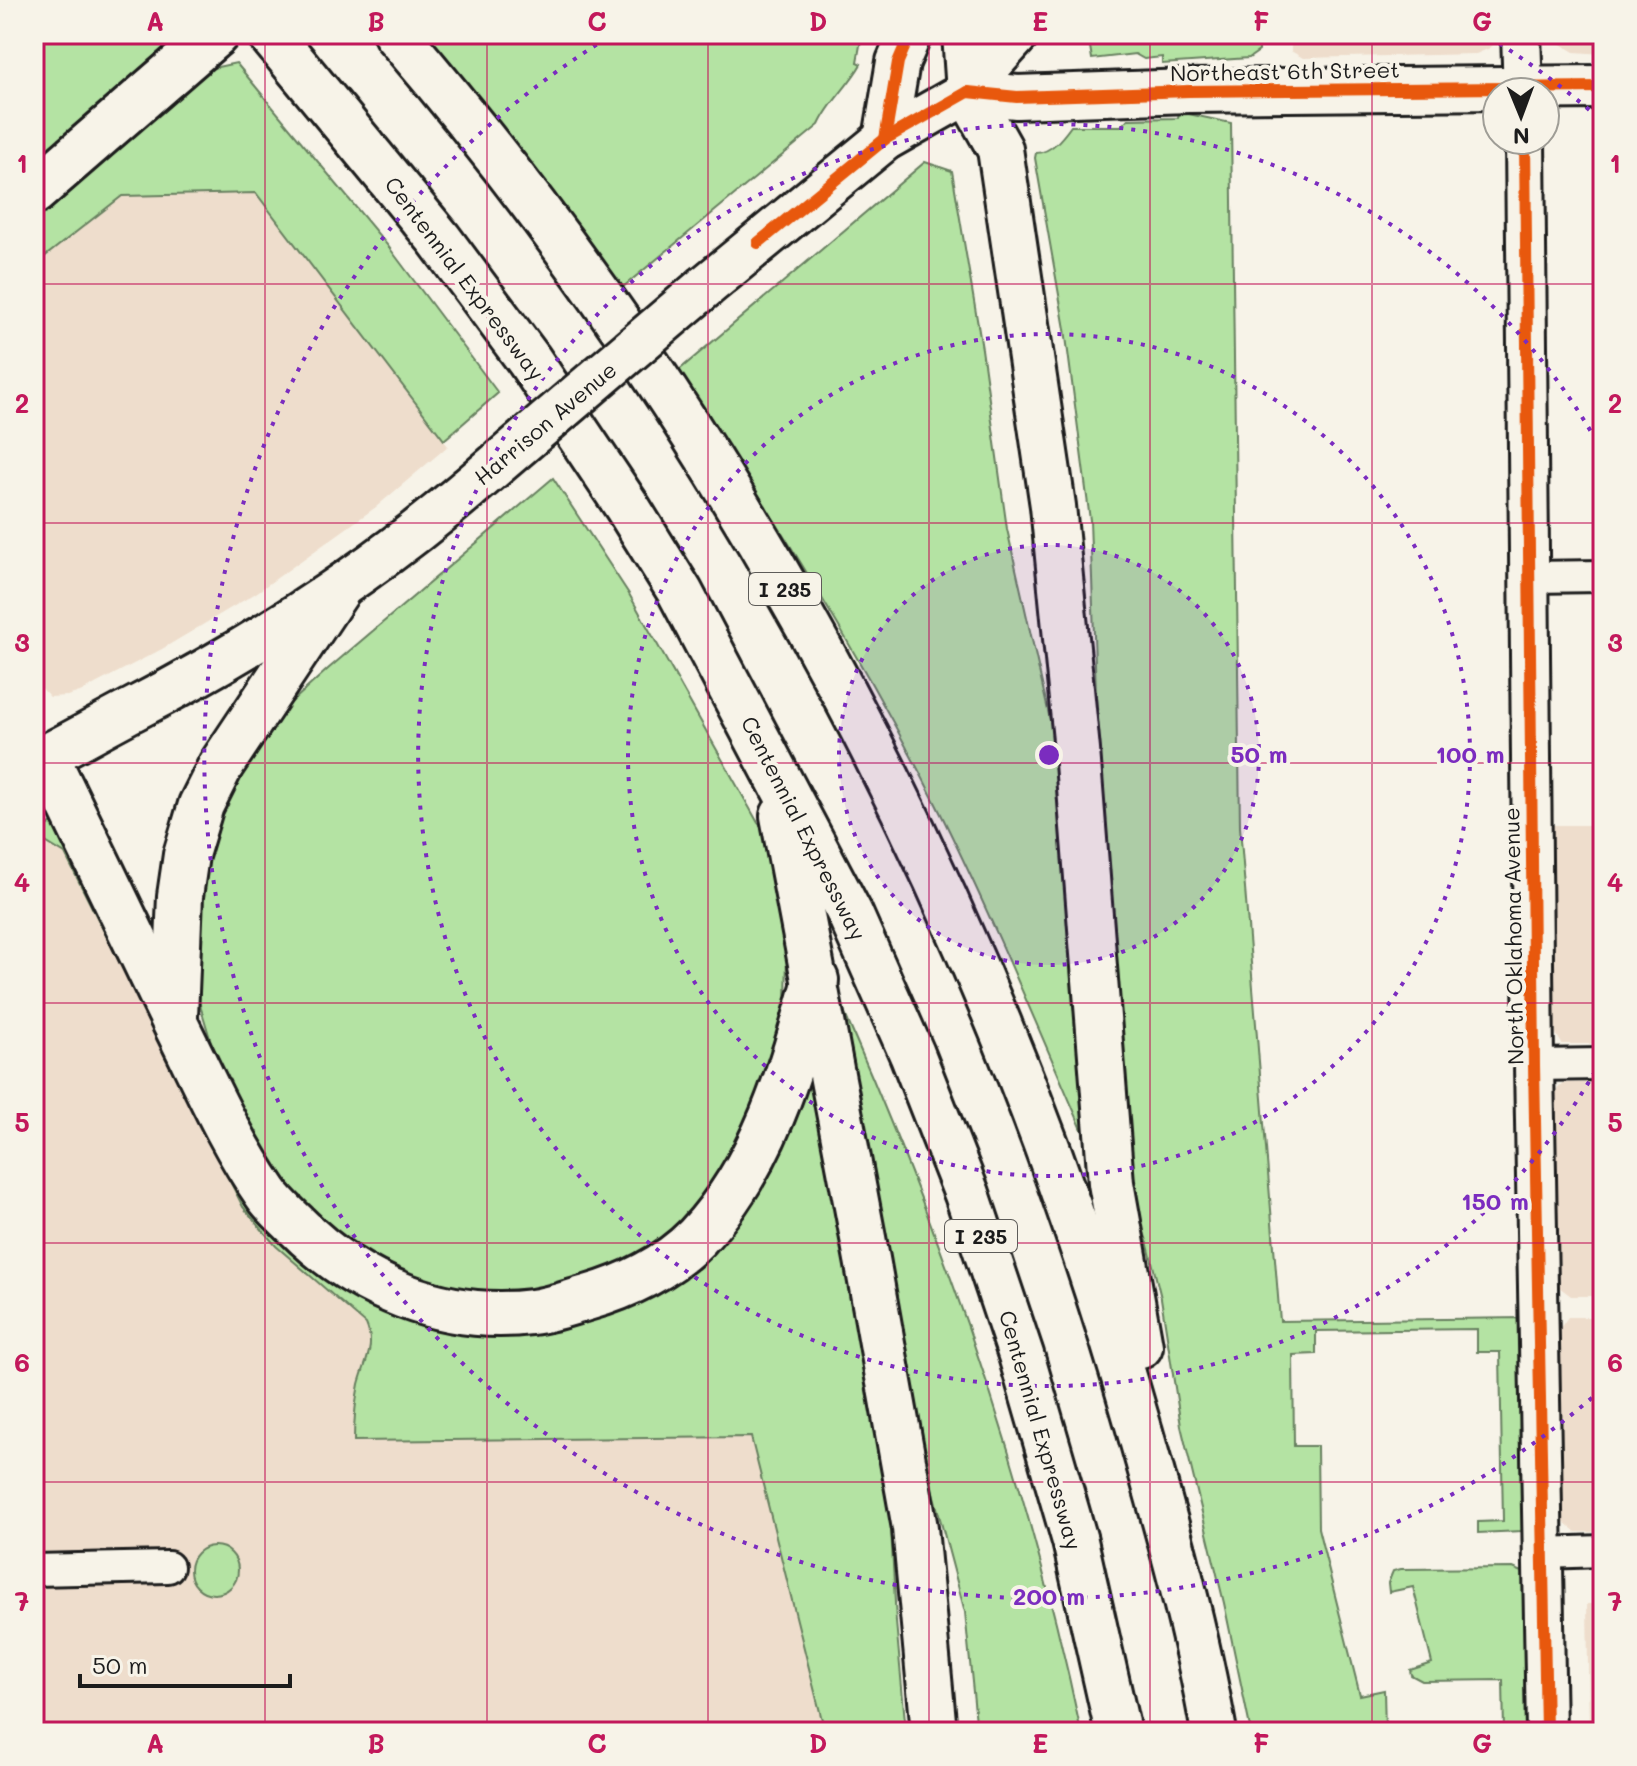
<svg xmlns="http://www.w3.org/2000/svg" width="1637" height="1766" viewBox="0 0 1637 1766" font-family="Mali,sans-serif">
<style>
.built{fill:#edc}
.green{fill:#b4e3a3;stroke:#688060;stroke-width:2}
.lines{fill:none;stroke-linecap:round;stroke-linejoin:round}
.minor-casing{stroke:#1c1c1c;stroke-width:36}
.tertiary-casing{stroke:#1c1c1c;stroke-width:44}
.secondary-casing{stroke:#1c1c1c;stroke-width:48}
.motorway-casing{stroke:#1c1c1c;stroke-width:50}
.minor{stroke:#f7f3e8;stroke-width:30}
.tertiary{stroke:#f7f3e8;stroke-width:38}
.secondary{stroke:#f7f3e8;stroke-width:42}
.motorway{stroke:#f7f3e8;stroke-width:44}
.secondary-bridge-casing{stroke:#1c1c1c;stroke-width:48;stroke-linecap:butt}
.secondary-bridge{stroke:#f7f3e8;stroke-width:42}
.cycleway-casing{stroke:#f7f3e8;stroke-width:17}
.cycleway{stroke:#e8590c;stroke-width:12}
.grid{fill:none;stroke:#c2185b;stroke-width:2;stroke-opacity:0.55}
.ring{fill:none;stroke:#7b2cbf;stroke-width:4;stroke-dasharray:4 8}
.labels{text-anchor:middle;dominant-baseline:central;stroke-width:8;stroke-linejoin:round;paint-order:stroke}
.shield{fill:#f7f3e8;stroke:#5e5c59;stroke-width:2}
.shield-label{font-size:20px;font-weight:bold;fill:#1c1c1c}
.street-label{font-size:22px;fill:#1c1c1c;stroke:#f7f3e8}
.centre{fill:#7b2cbf;stroke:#f7f3e8;stroke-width:4}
.ring-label{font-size:24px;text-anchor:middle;font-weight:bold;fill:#7b2cbf;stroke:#f7f3e8;stroke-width:8;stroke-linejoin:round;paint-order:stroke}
.neatline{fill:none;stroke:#c2185b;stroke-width:3}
.grid-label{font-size:26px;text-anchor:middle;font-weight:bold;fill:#c2185b}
</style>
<rect width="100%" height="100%" fill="#f7f3e8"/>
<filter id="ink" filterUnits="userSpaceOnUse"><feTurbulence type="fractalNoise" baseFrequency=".0125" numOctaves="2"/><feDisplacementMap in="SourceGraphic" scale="16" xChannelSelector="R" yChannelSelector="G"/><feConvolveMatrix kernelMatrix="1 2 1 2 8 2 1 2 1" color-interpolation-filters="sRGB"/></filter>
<g filter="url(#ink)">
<g class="built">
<polygon points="1291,34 1503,34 1490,48 1476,54 1303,58 1291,51"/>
<polygon points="1551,34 1603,34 1603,54 1574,52 1554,40"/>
<polygon points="256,193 448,446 376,507 256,593 162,649 80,692 67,696 50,697 34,680 34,265 122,196"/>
<polygon points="1553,825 1603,825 1603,1044 1562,1044 1555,1032"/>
<polygon points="34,835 65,854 243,1207 276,1246 366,1324 372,1338 370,1354 360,1382 355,1414 354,1440 751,1436 825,1732 34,1732"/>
<polygon points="1603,1082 1603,1296 1571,1296 1559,1287 1556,1093 1559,1086 1566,1083"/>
<polygon points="1568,1317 1603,1317 1603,1532 1576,1532 1565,1523 1562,1516 1560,1328"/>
<polygon points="1587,1604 1603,1604 1603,1732 1589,1732"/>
</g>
<g class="green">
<polygon points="34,34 176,34 175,40 34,174"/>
<path d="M422,34h440l-5,28 4,2c-12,22 -32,38 -42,61l-196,162z"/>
<polygon points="1088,34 1182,34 1187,41 1195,34 1225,34 1228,37 1232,34 1259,34 1259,51 1249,58 1162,64 1162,57 1144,59 1135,54 1092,59"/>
<polygon points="236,63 388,246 498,393 444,440 256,193 122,196 34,265 34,209 199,71"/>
<path d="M1179,112l52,11 9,704 40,494 245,-3 3,208 -6,5 -44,2v-11l25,-1 -3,-169h-23v-23l-161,2v23l-23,1 1,91h23l1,82 42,167 24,-5 1,42h-134l-27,-129 -43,-177 -20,-128 -14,-57 -19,-55 -24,-263 -14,-403 -25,-191 -30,-171 1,-5c15,0 27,-16 35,-27h50l7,-7 50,-1z"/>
<path d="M925,162l27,9 30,178 25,180 51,226 32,393c-50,-115 -98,-232 -154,-344 -76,-150 -165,-293 -258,-433z"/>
<polygon points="553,478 629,594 758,823 769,835 787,951 786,1005 775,1060 732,1164 660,1245 573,1287 488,1297 416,1283 328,1235 267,1162 214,1052 197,995 193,966 211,819 273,719 328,669"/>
<path d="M59,820l289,467 285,11 170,-224 12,2 72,375 9,171 10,110h-81l-74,-295 -397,4c0,-19 1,-38 5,-57 6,-23 17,-37 7,-60l-90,-78 -33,-39 -178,-353 -31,-19v-3z"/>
<path d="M844,1012c102,231 185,472 237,720h-104l-12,-120 -61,-228 -69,-369z"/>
<circle cx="214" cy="1570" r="24"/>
<polygon points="1513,1568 1527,1574 1532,1732 1504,1732 1503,1680 1422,1681 1411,1675 1410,1670 1432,1663 1413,1587 1389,1592 1388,1583 1393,1571 1401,1569"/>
</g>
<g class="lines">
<g class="minor-casing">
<g id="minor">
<polyline points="1530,577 1603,576"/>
<polyline points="1534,1065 1603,1064"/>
<polyline points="1543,1553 1603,1551"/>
<polyline points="34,1570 168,1567"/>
</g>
</g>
<g class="tertiary-casing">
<g id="tertiary">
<polyline points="1521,34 1523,92"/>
<polyline points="968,92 1020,34"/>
<polyline points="1525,140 1534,1065 1546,1732"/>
</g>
</g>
<g class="secondary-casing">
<g id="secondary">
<polyline points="964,34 968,92"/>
<polyline points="968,92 1017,97 1189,91 1603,87"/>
<polyline points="885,139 898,62 910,34"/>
<polyline points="706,286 885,139 968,92"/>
<path d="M34,762c33,-16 65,-35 98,-52 120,-62 234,-133 337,-222"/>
</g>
</g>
<g class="motorway-casing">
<g id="motorway">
<polyline points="270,34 439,239 529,360 626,505 680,592 850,914 912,1054 967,1194 1021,1355 1075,1541 1118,1732"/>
<path d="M396,34c345,402 597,883 742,1391 29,102 58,203 76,307"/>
<polyline points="968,92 1000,149 1053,506 1077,750 1111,1183 1140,1346"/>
<polyline points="34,192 216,34"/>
<path d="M46,756c43,90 87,179 130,269 28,56 54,116 90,168 8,12 20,22 30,32 61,62 148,98 236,87 18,-2 37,-9 55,-14 39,-11 81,-31 110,-61 67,-72 93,-164 119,-257"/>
<polyline points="783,816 867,1259 915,1528 934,1732"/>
<polyline points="175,1016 180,896 186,855 201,805 221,765 337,591"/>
</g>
</g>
<use href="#minor" class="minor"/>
<use href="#tertiary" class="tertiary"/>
<use href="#secondary" class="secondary"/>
<use href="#motorway" class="motorway"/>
<g class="secondary-bridge-casing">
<polyline id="secondary-bridge" points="469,488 706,286"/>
</g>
<use href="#secondary-bridge" class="secondary-bridge"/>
<g class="cycleway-casing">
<g id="cycleway">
<polyline points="968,92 1017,97 1189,91 1603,87"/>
<polyline points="885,139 898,62 910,34"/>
<polyline points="1525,140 1534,1065 1546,1732"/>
<polyline points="758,243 885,139 968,92"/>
</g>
</g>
<use href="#cycleway" class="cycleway"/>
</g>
</g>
<path class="grid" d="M265,34v1698M487,34v1698M708,34v1698M929,34v1698M1150,34v1698M1372,34v1698M34,284h1569M34,523h1569M34,763h1569M34,1003h1569M34,1243h1569M34,1482h1569"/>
<circle cx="1049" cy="755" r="210" fill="#7b2cbf" fill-opacity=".12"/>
<g class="ring">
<circle cx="1049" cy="755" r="210"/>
<circle cx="1049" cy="755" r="421"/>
<path d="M1601 1061A631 631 0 1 1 1601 449"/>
<path d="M1601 1390A842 842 0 1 1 609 37M1489 37A842 842 0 0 1 1601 120"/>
</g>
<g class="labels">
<g class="shield">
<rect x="749" y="573" width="72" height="32" rx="6"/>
<rect x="945" y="1220" width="72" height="32" rx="6"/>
</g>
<g class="shield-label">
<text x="785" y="589">I 235</text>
<text x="981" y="1236">I 235</text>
</g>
<g class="street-label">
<text transform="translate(1285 71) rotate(-1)">Northeast 6th Street</text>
<text transform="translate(465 278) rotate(53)">Centennial Expressway</text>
<text transform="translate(545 423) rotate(-40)">Harrison Avenue</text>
<text transform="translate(804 828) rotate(63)">Centennial Expressway</text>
<text transform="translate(1513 936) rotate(-91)">North Oklahoma Avenue</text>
<text transform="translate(1041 1430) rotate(74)">Centennial Expressway</text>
</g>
</g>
<circle cx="1049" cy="755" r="12" class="centre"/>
<g class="ring-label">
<text x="1259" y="763">50 m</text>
<text x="1470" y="763">100 m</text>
<text x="1495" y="1210">150 m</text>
<text x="1049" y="1605">200 m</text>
</g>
<rect width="1637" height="1766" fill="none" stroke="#f7f3e8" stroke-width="88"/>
<g transform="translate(1521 116) rotate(179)"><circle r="38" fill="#f7f3e8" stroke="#9f9d96" stroke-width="2"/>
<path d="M0-6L14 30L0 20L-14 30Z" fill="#1c1c1c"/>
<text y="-12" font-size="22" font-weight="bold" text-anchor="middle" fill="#1c1c1c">N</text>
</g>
<path d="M80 1674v12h210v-12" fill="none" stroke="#1c1c1c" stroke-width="4"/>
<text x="92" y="1674" font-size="24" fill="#1c1c1c" stroke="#f7f3e8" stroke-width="6" paint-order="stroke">50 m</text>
<rect x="44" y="44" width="1549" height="1678" class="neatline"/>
<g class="grid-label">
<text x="155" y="31">A</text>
<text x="376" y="31">B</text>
<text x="597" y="31">C</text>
<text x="818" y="31">D</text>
<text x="1040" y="31">E</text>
<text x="1261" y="31">F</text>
<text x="1482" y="31">G</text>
<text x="22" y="173">1</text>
<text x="1615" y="173">1</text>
<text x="22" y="413">2</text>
<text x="1615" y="413">2</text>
<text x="22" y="652">3</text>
<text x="1615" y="652">3</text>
<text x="22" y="892">4</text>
<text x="1615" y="892">4</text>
<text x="22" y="1132">5</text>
<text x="1615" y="1132">5</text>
<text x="22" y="1372">6</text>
<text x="1615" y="1372">6</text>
<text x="22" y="1611">7</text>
<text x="1615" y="1611">7</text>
<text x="155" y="1753">A</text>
<text x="376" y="1753">B</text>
<text x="597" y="1753">C</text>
<text x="818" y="1753">D</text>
<text x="1040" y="1753">E</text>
<text x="1261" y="1753">F</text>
<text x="1482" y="1753">G</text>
</g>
</svg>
